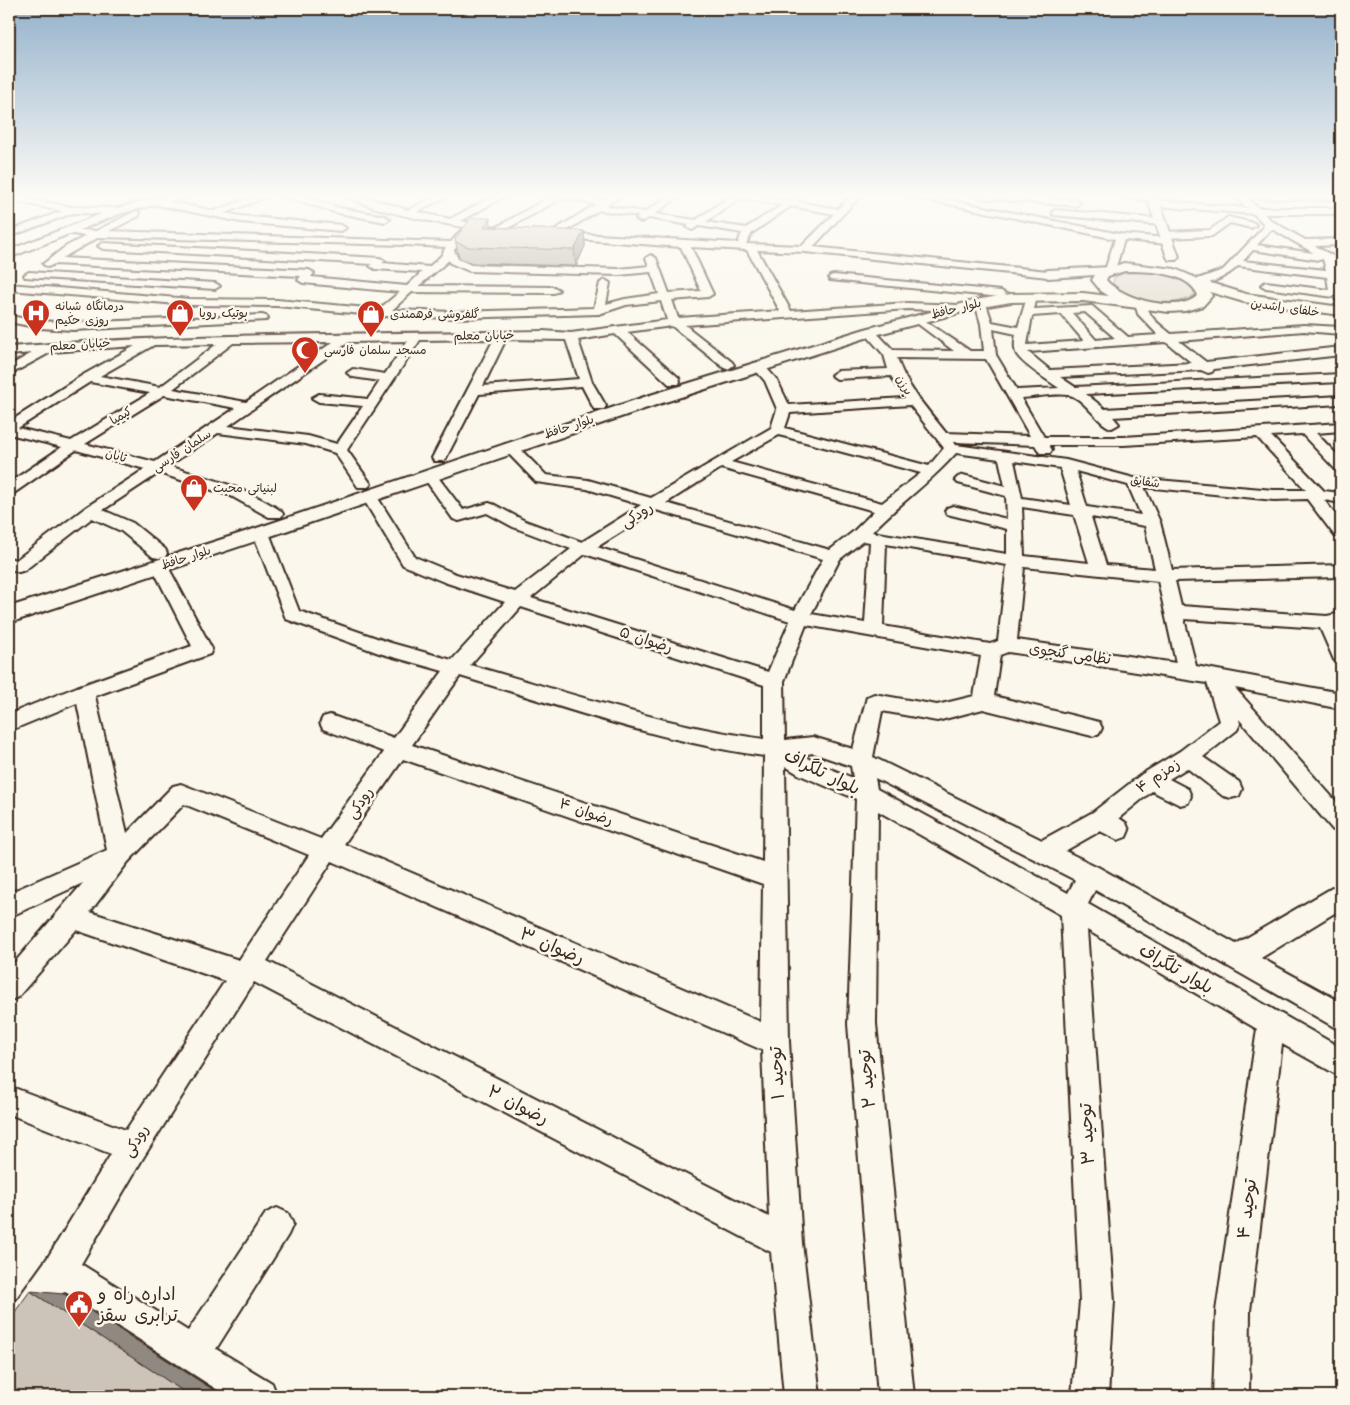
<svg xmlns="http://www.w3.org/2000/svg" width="1350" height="1405" viewBox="0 0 1350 1405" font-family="'Architects Daughter','Playpen Sans Arabic',sans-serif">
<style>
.green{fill:#dfd9ce;stroke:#8d8276}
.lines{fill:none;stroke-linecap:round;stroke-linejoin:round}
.minor-casing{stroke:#3b2a1e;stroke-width:4}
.major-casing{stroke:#3b2a1e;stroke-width:4}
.minor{fill:#fbf7ec;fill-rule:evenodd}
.major{fill:#fbf7ec;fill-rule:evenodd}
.wall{fill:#afa99f;stroke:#3b2a1e}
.shaded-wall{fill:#8f8982;stroke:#3b2a1e}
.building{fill:#ccc4b9;stroke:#3b2a1e}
.labels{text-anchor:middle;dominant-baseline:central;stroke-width:5;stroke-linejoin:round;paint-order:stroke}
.far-poi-label{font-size:12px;fill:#3b2a1e;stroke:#fbf7ec;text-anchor:start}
.far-street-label{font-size:12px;fill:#3b2a1e;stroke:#fbf7ec}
.street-label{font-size:15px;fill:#3b2a1e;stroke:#fbf7ec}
.near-street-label{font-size:18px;fill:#3b2a1e;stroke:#fbf7ec}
.near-poi-label{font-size:18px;fill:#3b2a1e;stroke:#fbf7ec;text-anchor:start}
</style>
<rect width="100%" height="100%" fill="#fbf7ec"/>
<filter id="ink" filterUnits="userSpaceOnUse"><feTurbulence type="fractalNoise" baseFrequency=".02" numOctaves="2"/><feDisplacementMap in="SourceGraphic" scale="10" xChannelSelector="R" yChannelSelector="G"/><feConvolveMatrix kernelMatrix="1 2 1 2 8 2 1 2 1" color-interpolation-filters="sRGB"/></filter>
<g filter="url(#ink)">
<path class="green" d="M1126,272c22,-2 54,0 68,19l-1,5c-19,12 -67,6 -80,-13l1,-5z"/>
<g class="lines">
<g class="minor-casing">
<g id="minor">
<polygon points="9,195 72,207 118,208 123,211 118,214 73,213 9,237 9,231 62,211 9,200"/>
<polygon points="259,195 272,195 225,213 241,216 341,225 346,228 341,231 241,222 157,205 153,202 157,199 214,211"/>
<polygon points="280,195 300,195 339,208 385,216 390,219 385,222 334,212"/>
<path d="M346,195h13l49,15 30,-15h11l-32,17 33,7 46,-24h11l-46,26 36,6 56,-32h24l26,5 7,-5h11l-15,11 39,6 26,-17h10l-26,19 41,6 36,-25h24l32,6 7,-4 4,3 -1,2 40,7 14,-14h9l-48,52 235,24 5,3 -5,3 -243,-25 -48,-2 34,61 117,-8 51,2 6,3 -6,3 -51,-2 -223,16 47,37 2,3 -6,4 -4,-1 -52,-42 -45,6 52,46 1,3 -1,3h-10l-54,-50 -37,6 14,42 14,24 -2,3h-10l-12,-23 -103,8 -33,64 -2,3h-10l-2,-3 62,-119 -74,1 -73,110 24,34 -3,3h-10l-23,-34 -29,-9 -88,-11 -50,33c40,12 78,21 113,45l2,3 -2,3h-12l-38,-21 -72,-23 -56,37 30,13 32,26 2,4 -2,4 -6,1 -6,-1 -32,-26 -29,-13 -67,52 -6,2 -10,-3v-11l7,2 69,-52 60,-39 -69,-19 -62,43 -5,2v-12l53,-36 -53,-13v-12l74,-47 52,-29 -84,6 -42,23v-9l23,-13 -23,2v-8c178,-14 356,-13 534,-16l28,2 96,-13 -6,-19 -35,4 -27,9 -143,4 -72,-2 -6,3 -4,-1 -1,-3 -96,-9 -87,-1 -181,-15v-6l181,15 87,1 102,9 21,-17 -97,-9 -5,-3 3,-4 -247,-12 -6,3 -5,-3 22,-17 21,-11 -21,-3v-4l31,2 40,-20 3,1v4l-30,15 342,11 13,-15c-27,-4 -98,-17 -118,-32zM562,198l34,6 -46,29v4l131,10 20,44 -32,2 -13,-35 -5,-3 -5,3 3,8 -30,3 -148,-4 -13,-6 -4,-9 18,-22 31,3zM740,198l42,7 -36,23 -40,-6zM791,206l43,8 -32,32 -56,-2 6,-11zM599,210l40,6 -3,3 5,3 8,-4 40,7 -2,2 5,3 7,-4 43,7 -4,10 -175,-10zM99,237l306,8 41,2 -5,9 -12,11 -47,-4 3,-2 -5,-3 -277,-15 -5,3 5,3 269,15 -2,2 5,3 47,3 -15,14 -96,-9 3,-4 -5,-3 -247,-12zM691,247l56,3 33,61 -102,7 -6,-18 36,-3 5,-3zM449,260l1,3 19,8 150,4 32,-3 8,22 -34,5 -19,5 4,-21 -5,-3 -5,3 -6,25 -138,4 -64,-2 20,-18 142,1 5,-3 -5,-3 -135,-1zM506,339l60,1 13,39 -96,7zM408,341l-23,33 -32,-5 -6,4 6,4 27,4 -12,18 -49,-5 -7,4 7,4 44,4 -26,38 -29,-8 -80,-10 121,-84zM333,342l-87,60 -73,-13 60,-46zM217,344l-57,43 -60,-11 54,-31zM90,382l60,11 -79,48 -53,-13zM164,395l72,13 -81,54 -70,-18z"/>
<polygon points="905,195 924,195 1120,234 1167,238 1172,241 1167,244 1124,240 1115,270 1110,273 1105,270 1115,239"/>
<polygon points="976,195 1015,195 1076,200 1080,203 1076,206 980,198"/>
<path d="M1121,195h34l1,2c-6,5 -28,3 -35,-2z"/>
<path d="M1229,195h107v4l-3,1 -86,-2 11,10h83v6h-77l8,7 33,19 36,-1v6l-26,1 18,10 4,15 4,1v6h-3l3,24 -4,-1 -3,-4 -68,-9 -5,-3 5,-3 63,8 -2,-13 -89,-11c-8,9 -33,22 -46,19l-1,-2 1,-2 31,-11 40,-42 1,-4 -10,-10 -100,-8 -4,-3 4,-3 93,8 -10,-10zM1272,229l42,24 -57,-8zM1253,250l66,10 4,-1 3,11 -83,-9z"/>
<polygon points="1056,210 1160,219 1165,222 1160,225 1053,215 1053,211"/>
<polygon points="1228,217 1254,223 1256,225 1251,228 1230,223 1212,236 1165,238 1160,235 1165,232 1210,230"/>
<polygon points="29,272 215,283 220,286 215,289 25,277 24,275"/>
<polygon points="834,275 1001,291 1006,294 1001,297 830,280 829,278 830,276"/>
<path d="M1032,294l5,3 -3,12 58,-3 36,31 30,-2 -20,-21 -3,-10 6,-3 6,3c0,13 15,22 24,30l133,-9 37,2v7l-37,-3 -125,10 27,21 135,-15v8l-127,14 -2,3 -4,1 -7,-3 -141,7 15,10 266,-13v8l-255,12 19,15 236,-13v8l-228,13 6,7 -7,4c-14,-3 -27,-30 -43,-33 -15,-2 -33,2 -48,3l23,39h80l217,-14v8l-25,2 25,26v12l-5,-1 -34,-36 -31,2 53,55 17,2v10l-17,-3 17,22v15l-6,-1 -28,-37 -33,1 -130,-13 16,35 12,48 169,-5v12l-166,4 6,25 146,10 14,-3v12l-3,1 3,8v28l-7,-2 -14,-32 -136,-9 12,47 145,27v16l-106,-21 106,119v26l-8,-3 -94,-111 1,5 -3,6 -34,27 36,25 3,7 -3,7 -8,2 -8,-2 -36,-28 -18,11 19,10 3,7 -3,7 -8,2 -28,-14 -33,27 7,5 3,7 -3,7 -8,3 -18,-9 -35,20 33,16 138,77 96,-56 9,-3v24l-80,49 80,44v29l-246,-141 -7,14 253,144v29l-59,-33 -32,267 -1,85h-36l3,-85 41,-282 -170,-99 27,371 -6,95h-36l8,-95 -19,-386 -183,-104 -2,213 38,372h-36l-30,-372 8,-225 -56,-24 -15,-9 4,276 13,201 18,153h-36l-13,-144 -517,-270 -111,176 -62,106 107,67 78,-118 11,-5 11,5 5,11 -5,11 -72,114 56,34 5,13h-50l-163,-105 -43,60 -12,5v-45l39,-54 63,-103 -102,-40v-28l117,44 99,-149 -149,-51 -58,67 -9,4v-32l74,-86 -74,34v-24l98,-43 -30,-147 -68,28v-17l68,-27 115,-41 -40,-79 2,-4 6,-2 6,2 46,86 -2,5 -115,42 32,137 46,-47 8,-2 140,55 63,-87 -61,-23 -3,-6 3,-6 7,-2 64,23 49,-67 -64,-18 -93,-34 -33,-86 2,-4h12l2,4 30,78 92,32 61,17 53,-58 -61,-20 -41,-17 -42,-70 3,-3h10l41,65 41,17 59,18 56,-43 -58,-22 -26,-14 -28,8 -6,-2 -31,-44 2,-3h10l29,38 26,-7 6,2 30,16 57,21 59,-37 -54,-16 -51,-7 -31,-32 -2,-3 2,-3h10l31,31 42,5 63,18 120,-70 6,-19 -12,-28 -13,-15 2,-3h8l15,17 12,25 116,-7 -14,-22 -54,3 -6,-4 6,-4 51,-2 -4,-14 -20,-23 6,-4 4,2 19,20 61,1 -40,-30 -2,-2 6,-3 52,35h14l-3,-27 -6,-21 2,-2h8l7,21 26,5 9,-30zM1085,312l30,26 -19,2 -24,-27zM1061,314l23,27 -57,4 5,-29zM993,329l23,5c-1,5 -2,14 0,19 4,10 33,28 43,35l-42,2 -21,-35zM1166,342l26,21 -142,7 -22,-18zM897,358l89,1 44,77 -84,-3c-18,-23 -40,-46 -49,-75zM910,405l34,43 -15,18 -144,-38 5,-15zM779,435l142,38 -39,30 -151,-41zM1257,437l49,53h-32l-140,-12 -68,-18 -110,-15 -3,-3 82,3 5,8h10l2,-3 -3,-5h75zM956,453l43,6 6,27 -42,-11 -5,2 -3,3 3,3 48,13 1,23 -54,-13 -6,2 -2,3 2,3 60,15v25l-135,-22c27,-29 58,-49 84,-79zM1014,461l46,7 11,37 -49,-7zM721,468l153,43 -20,20 -24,19 -164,-47zM1076,471l52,14 13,30 -54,-8zM1022,507l52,8 15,48 -65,-7zM656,510l167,49 -28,51 -198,-63zM1091,517l54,9 10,43 -49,-4zM863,541l7,1 -5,81 -54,-9 29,-55zM886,544l121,21 -9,76 -8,3 -107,-18zM585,554l205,67 -22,51 -237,-74zM1024,567l134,14 18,82 -159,-23zM521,607l243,78v54c-100,-13 -197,-47 -294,-74zM806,625l175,31 -7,40 -37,9 -63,-11 -7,3 -14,52 -40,-12 -28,3 -1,-59zM1008,652l199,31 12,38 -39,30 -38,23 -49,38 -51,28 -169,-83 9,-46 55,10 46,-12 109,27 7,-2 3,-6 -3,-6 -105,-26 6,-41zM460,676c100,30 200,66 304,80l-1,106 -351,-117zM813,753l38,13 2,12 -37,-15 -14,-8zM403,759l360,125 -2,138 -417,-178zM875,778l200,102 -7,13 -191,-104zM184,804l125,51 -70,105 -149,-48 38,-50zM332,861l430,189 7,167 -502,-256z"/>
<polygon points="262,315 266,316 268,318 266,320 73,330 40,328 9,322 9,316 40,321 73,323"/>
</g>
</g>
<g class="major-casing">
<g id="major">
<polygon points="166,195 187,195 186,197 122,213 9,258 9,250 114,209"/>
<polygon points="1146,195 1157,195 1179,257 1177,260 1169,260 1167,257"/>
<path d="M1124,263l51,6 26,11 45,14 95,13v8l-97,-13 -34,-10 2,4 -9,10 -18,5 -16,1 -86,-11 -72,1 -29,5 -107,28 -216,69 -391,133 -259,86v-16l245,-78 393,-133 218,-67 116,-30 30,-5 72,-1 26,3 -8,-5 -9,-11 3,-5 -47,3 -7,-4 7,-4 64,-3zM1125,271c22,0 62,0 73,24 -19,20 -76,4 -92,-15l2,-4z"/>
</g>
</g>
<use href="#minor" class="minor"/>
<use href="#major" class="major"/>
</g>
<polygon class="wall" points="492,227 584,231 585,246 576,266 471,263 459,258 455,239"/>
<g class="shaded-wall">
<polygon points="490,218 493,234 484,227"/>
<polygon points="584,231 585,246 576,266 574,250"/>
<polygon points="30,1291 64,1294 223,1396 190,1396"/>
</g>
<g class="building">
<polygon points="471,218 490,218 484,227 584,231 574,250 468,247 456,242 455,239"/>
<polygon points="30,1291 162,1377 190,1396 9,1396 9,1320"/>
</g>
</g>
<linearGradient id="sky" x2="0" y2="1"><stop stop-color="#94b2cc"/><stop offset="0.5" stop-color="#fdfbf6"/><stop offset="1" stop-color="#fdfbf6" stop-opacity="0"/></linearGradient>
<rect width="1350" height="392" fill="url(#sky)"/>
<defs>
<g id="hospital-pin" transform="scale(1.4375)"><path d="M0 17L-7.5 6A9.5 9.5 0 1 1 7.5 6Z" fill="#c8321e" stroke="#fbf7ec"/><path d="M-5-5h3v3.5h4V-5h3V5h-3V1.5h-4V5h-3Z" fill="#fff"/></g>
<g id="shop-pin" transform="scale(1.4375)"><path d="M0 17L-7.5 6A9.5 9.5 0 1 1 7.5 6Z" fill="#c8321e" stroke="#fbf7ec"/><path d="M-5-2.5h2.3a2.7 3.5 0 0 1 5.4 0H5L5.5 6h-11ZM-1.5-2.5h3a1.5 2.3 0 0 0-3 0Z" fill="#fff"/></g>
<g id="mosque-pin" transform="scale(1.4375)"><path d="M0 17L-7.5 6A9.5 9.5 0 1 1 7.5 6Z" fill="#c8321e" stroke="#fbf7ec"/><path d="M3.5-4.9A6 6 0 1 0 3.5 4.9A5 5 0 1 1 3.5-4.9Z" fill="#fff"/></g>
<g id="civic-pin" transform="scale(1.4375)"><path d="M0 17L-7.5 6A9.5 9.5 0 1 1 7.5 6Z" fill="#c8321e" stroke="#fbf7ec"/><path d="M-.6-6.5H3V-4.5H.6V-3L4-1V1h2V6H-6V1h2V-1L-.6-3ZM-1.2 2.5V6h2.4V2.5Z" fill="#fff"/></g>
</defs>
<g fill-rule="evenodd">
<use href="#hospital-pin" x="36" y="313"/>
<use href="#shop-pin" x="180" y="313"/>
<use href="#shop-pin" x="371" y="314"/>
<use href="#mosque-pin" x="305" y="350"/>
<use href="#shop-pin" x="194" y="488"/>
<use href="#civic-pin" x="79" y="1304"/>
</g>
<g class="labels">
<g class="far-poi-label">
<text x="55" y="306">درمانگاه شبانه<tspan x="55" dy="14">روزی حکیم</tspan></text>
<text x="199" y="313">بوتیک رویا</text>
<text x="390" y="314">گلفروشی فرهمندی</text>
<text x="324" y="350">مسجد سلمان فارسی</text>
<text x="213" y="488">لبنیاتی محبت</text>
</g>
<g class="far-street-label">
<text transform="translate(1285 308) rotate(8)">خلفای راشدین</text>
<text transform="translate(956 309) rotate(-14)">بلوار حافظ</text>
<text transform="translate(484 336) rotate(-1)">خیابان معلم</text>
<text transform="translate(80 345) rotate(-4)">خیابان معلم</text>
<text transform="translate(904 385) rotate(59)">برزن</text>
<text transform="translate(121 416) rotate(-31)">کیمیا</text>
<text transform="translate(569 427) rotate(-18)">بلوار حافظ</text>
<text transform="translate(182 451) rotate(-33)">سلمان فارسی</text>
<text transform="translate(116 456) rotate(15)">تابان</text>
<text transform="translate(1145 482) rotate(8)">شقایق</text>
<text transform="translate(186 558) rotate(-18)">بلوار حافظ</text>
</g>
<g class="street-label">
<text transform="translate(637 515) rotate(-32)">رودکی</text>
<text transform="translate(646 640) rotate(18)">رضوان ۵</text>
<text transform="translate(1070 654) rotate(8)">نظامی گنجوی</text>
<text transform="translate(1158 776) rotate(-34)">زمزم ۴</text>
<text transform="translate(360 803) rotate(-56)">رودکی</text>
<text transform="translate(586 812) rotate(19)">رضوان ۴</text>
<text transform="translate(136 1141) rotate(-58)">رودکی</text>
</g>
<g class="near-street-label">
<text transform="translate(822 772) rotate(26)">بلوار تلگراف</text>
<text transform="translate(552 946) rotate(23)">رضوان ۳</text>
<text transform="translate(1176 969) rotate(30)">بلوار تلگراف</text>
<text transform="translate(777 1073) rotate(-93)">توحید ۱</text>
<text transform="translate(867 1079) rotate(-95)">توحید ۲</text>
<text transform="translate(518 1105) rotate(27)">رضوان ۲</text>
<text transform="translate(1087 1134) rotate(-93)">توحید ۳</text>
<text transform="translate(1247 1209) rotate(-83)">توحید ۴</text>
</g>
<g class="near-poi-label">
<text x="98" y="1294">اداره راه و<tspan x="98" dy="21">ترابری سقز</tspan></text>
</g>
</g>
<rect width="1350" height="1405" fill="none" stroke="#fbf7ec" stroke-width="30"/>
<rect x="15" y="15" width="1320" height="1375" fill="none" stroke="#3b2a1e" stroke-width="2" filter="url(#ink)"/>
</svg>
